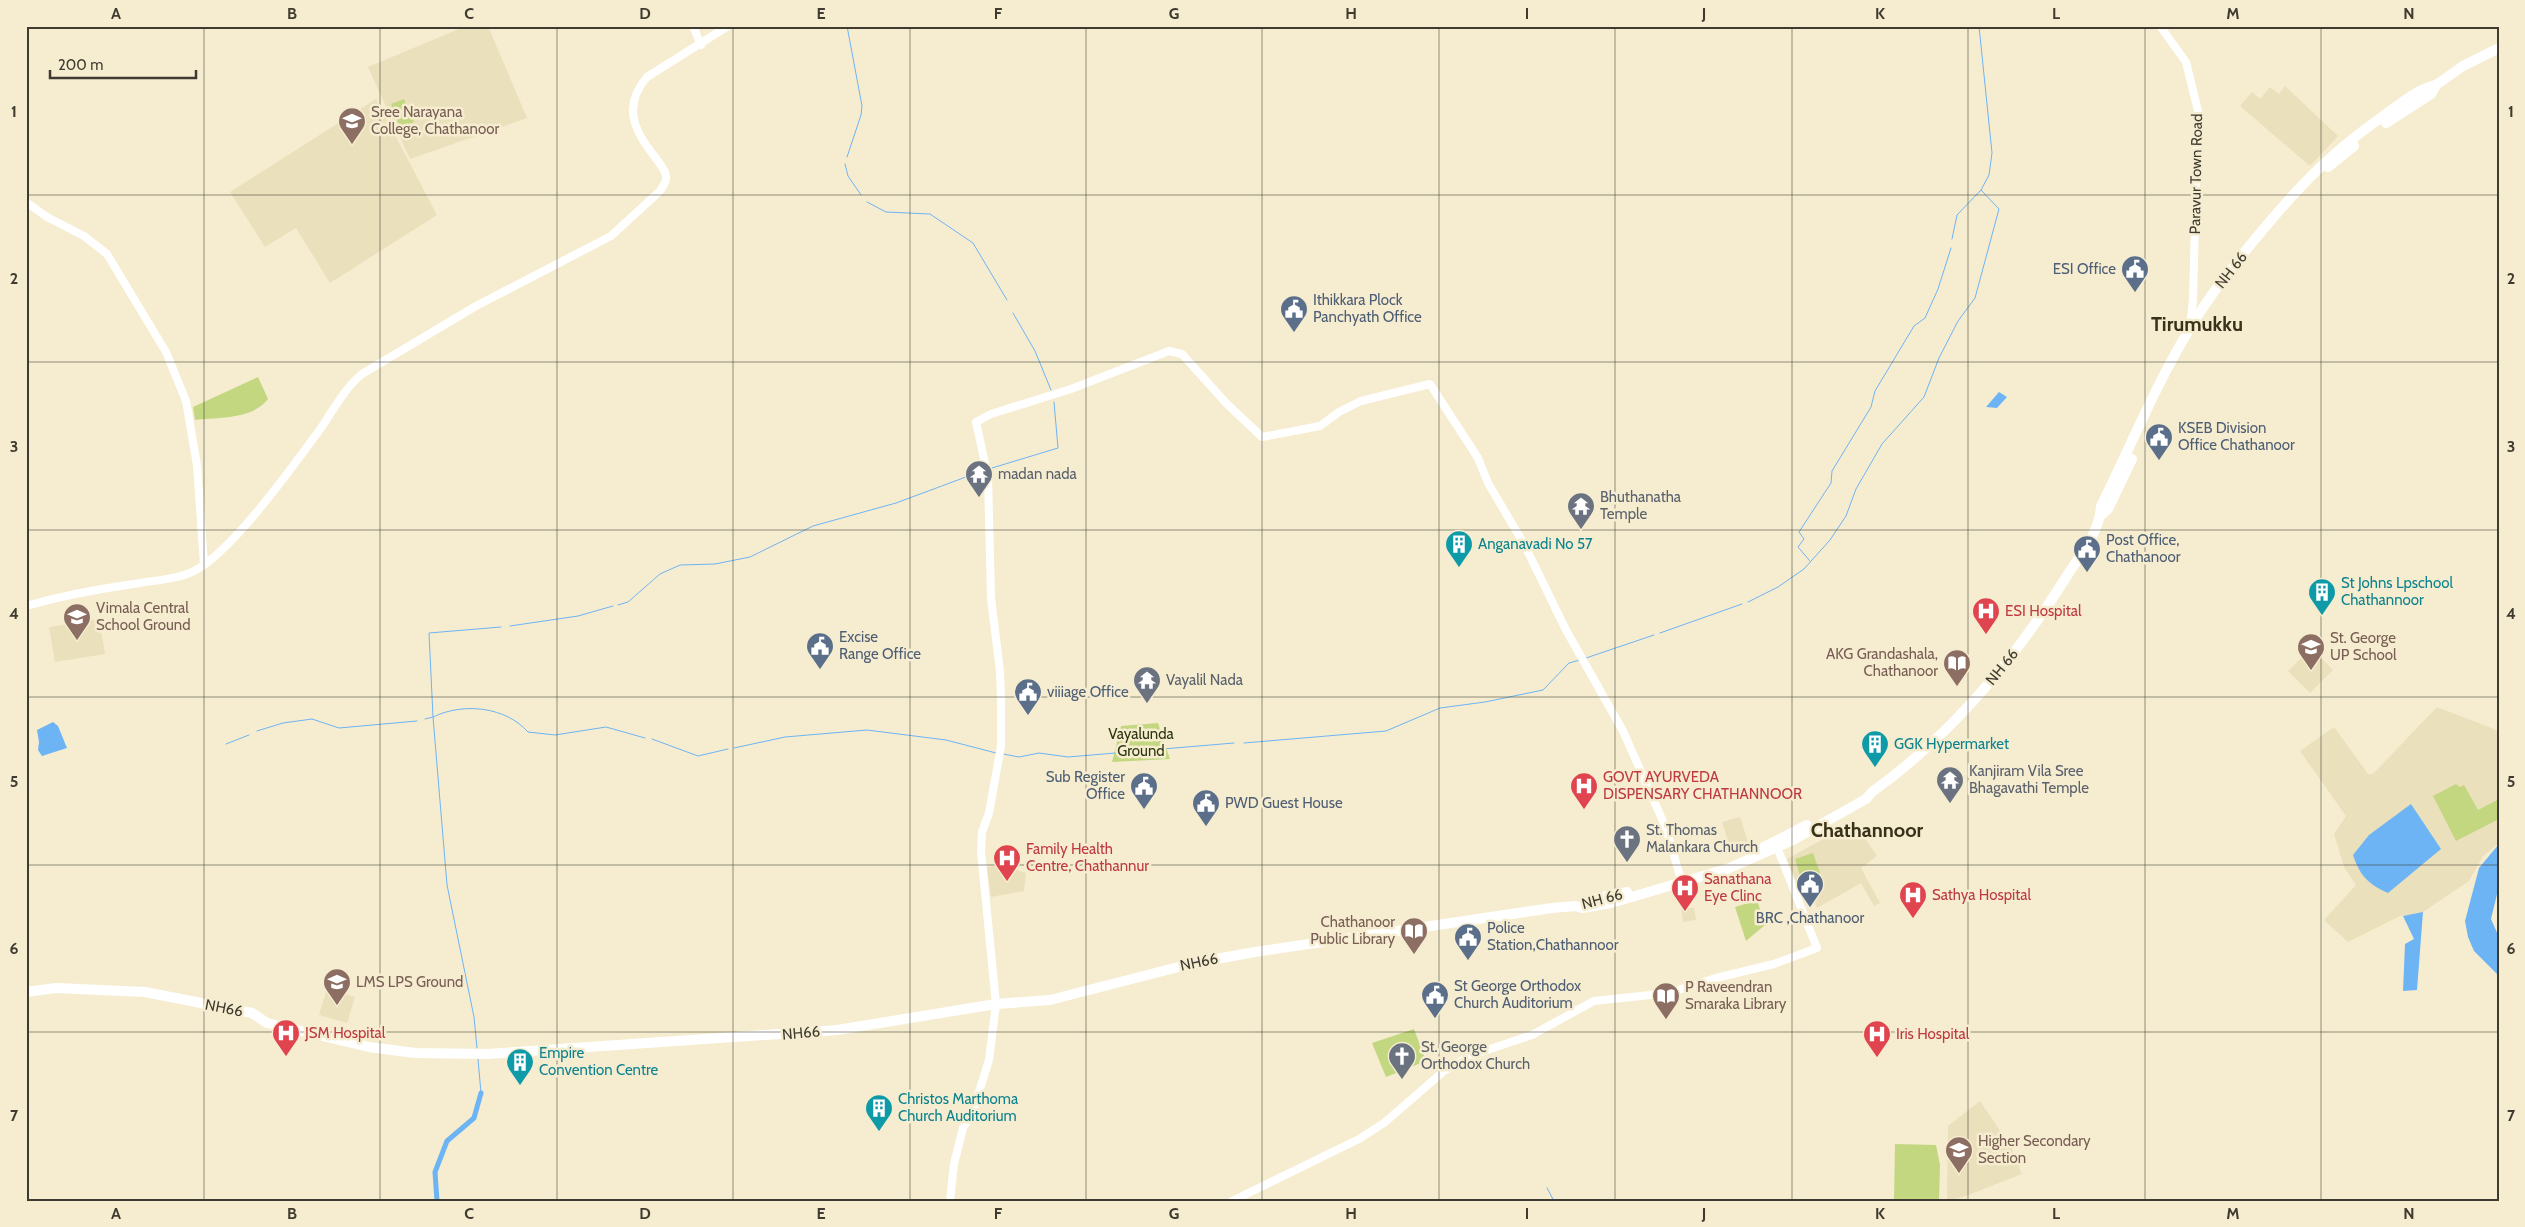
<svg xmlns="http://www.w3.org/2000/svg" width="2525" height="1227" viewBox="0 0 2525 1227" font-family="Cabin,sans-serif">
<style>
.built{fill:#ebe0bc}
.green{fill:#c3d780}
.water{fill:#6db4f5}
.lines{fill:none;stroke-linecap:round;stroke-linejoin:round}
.stream{stroke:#6db4f5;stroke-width:1}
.canal{stroke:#6db4f5;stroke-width:5}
.secondary{stroke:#fff;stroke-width:8}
.highway{stroke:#fff;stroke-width:10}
.grid{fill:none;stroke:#3f3b30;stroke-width:1;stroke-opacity:0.55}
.labels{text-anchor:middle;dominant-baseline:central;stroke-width:5;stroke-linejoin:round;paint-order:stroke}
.education-label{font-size:15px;fill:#785e54;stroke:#f6edd0;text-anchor:start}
.street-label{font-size:15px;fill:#3f3b30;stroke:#f6edd0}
.service-label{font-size:15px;fill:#4e5e75;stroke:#f6edd0;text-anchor:start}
.worship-label{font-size:15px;fill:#5b616d;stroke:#f6edd0;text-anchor:start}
.culture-label{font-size:15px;fill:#0d838f;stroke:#f6edd0;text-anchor:start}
.health-label{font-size:15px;fill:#be3a42;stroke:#f6edd0;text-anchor:start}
.park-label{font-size:15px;fill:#2d350e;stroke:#f6edd0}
.district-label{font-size:20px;font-weight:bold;fill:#39321a;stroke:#f6edd0}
.neatline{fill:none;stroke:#3f3b30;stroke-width:2}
.grid-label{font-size:16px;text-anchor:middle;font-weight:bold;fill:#3f3b30}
</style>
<rect width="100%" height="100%" fill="#f6edd0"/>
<g class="built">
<polygon points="466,26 488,26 527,118 410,159 368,67"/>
<polygon points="2285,86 2338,136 2310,166 2240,106 2252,92 2260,99 2270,87 2279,94"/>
<polygon points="376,99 437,215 330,283 296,228 265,247 230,192"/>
<polygon points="99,619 105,654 55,662 49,627"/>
<polygon points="2311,648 2333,670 2310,693 2288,671"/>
<polygon points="2437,707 2499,731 2499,843 2483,856 2469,881 2420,914 2400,916 2348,942 2324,920 2356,885 2344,867 2334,834 2346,816 2300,751 2334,727 2368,774 2373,774"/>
<polygon points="1740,817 1749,845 1731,851 1722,822"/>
<polygon points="1854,822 1877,856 1861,868 1880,903 1874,906 1861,883 1817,908 1811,896 1804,899 1787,859"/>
<polygon points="1003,865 1026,873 1024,891 991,897 987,867"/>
<polygon points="1685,892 1687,908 1694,908 1696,920 1683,922 1679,893"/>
<polygon points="327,989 355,997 347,1023 319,1015"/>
<polygon points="1980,1101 2011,1147 2022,1174 1966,1196 1947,1201 1948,1126"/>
</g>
<g class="green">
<polygon points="404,99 414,122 400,128 391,104"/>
<path d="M258,377l10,22c-16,21 -50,18 -73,21l-2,-13z"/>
<polygon points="1158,723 1170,759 1112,762 1121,726"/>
<polygon points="2456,784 2460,787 2464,785 2478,810 2499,799 2499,819 2456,841 2433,796"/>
<polygon points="1813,853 1820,873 1801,879 1795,859"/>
<polygon points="1757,900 1765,925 1746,941 1735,907"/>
<polygon points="1414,1029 1426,1061 1386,1077 1372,1043"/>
<polygon points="1895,1144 1936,1145 1940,1165 1939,1201 1894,1201"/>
</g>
<g class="water">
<polygon points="1999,392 2007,397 1997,408 1986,407"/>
<polygon points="53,722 58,726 67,748 42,756 38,750 39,742 37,730"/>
<path d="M2411,804l30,45 -53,44c-20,-9 -28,-17 -35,-38l16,-20z"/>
<polygon points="2499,844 2499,886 2491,919 2499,937 2499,976 2474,951 2468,937 2465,921 2479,868"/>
<polygon points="2423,912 2417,990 2403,991 2405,944 2414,939 2403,916"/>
</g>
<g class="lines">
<g class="stream">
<polyline points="847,26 862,106 861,115 847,157"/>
<polyline points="845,164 848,176 861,195"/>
<polyline points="867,202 886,212 930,214 973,243 1007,300"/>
<polyline points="1952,239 1957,215 1981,190"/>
<polyline points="1013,313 1035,351 1051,390"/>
<polyline points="992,468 1058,448 1054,402"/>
<polyline points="1810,561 1798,547 1804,539 1799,532 1831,483 1832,471 1871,407 1875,391 1914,326 1925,318 1938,289 1951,248"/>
<polyline points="1748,602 1778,587 1804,569 1830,540 1846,516 1856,489 1882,444 1924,397 1939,358 1958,321 1975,298 1999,209 1981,190 1989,175 1992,153 1979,26"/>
<polyline points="618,605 628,602 660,574 680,565 715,564 750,557 813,526 896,503 982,471"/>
<polyline points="510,626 578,616 613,606"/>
<polyline points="1660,633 1742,604"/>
<polyline points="1586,658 1654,635"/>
<polyline points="425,719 433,717 429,633 501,627"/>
<polyline points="257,731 283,723 312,719 339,728 417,721"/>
<polyline points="652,739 698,756 728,749"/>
<polyline points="1244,743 1386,731 1440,708 1485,702 1543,690 1569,663 1580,660"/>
<polyline points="226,744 249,735"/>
<polyline points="734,748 785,737 867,730 946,740 996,753"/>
<polyline points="1003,754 1019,757 1039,753 1068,757 1234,743"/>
<path d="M477,1048l-3,-31 -27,-132 -14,-168c31,-15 73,-10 95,15l27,3 51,-8 39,11"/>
<polyline points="478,1059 481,1093"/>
<polyline points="1547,1188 1554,1201"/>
</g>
<polyline class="canal" points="437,1201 435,1172 447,1141 474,1118 481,1093"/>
<g class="secondary">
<polyline points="693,26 701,45"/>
<polyline points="2160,26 2186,62 2198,111 2193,300 2190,327"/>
<polyline points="26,202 47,217 84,236 107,254 166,352 186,401 197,465 204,564"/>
<path d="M26,606c35,-10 72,-17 108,-22 20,-4 44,-4 62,-14 38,-21 98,-105 125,-142 13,-19 23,-39 41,-54l114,-68 135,-70 49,-45c2,-4 7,-9 6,-14 0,-7 -7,-14 -11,-20 -21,-26 -33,-51 -8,-80l81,-51"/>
<polyline points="950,1201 954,1164 963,1128 973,1111 989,1060 996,1004 981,851 982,832 989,813 1001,746 1001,698 1000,671 991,598 988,477 976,422 991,414 1071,389 1169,351 1182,354 1226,403 1262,437 1320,426 1339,412 1361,401 1430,384 1478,458 1488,483 1524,544 1566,630 1623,731 1666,828 1682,883"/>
<polyline points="1232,1201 1359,1139 1384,1123 1444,1071 1472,1055 1532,1035 1594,1001 1669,993 1716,978 1774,964 1817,948 1775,842"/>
</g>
<g class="highway">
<polyline points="2386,123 2431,94 2436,85 2463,66 2499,48"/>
<polyline points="2328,167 2354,146"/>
<polyline points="2100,516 2108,509 2132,459"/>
<polyline points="1764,847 1807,825"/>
<polyline points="1593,899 1627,892"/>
<path d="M26,992l30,-4 89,4 107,21 15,10 102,24 46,6 72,1 350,-24 159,-26 54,-4 144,-37 61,-11 297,-44 23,-2 7,2 29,-5 116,-34 66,-29 73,-41 6,-7c81,-58 146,-137 198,-221 13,-19 30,-41 31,-65 29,-58 54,-120 88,-176 19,-33 43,-63 67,-92 37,-45 71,-82 119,-116 19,-13 39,-32 61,-37"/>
</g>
</g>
<path class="grid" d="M204,26v1175M380,26v1175M557,26v1175M733,26v1175M910,26v1175M1086,26v1175M1262,26v1175M1439,26v1175M1615,26v1175M1792,26v1175M1968,26v1175M2145,26v1175M2321,26v1175M26,195h2473M26,362h2473M26,530h2473M26,697h2473M26,865h2473M26,1032h2473"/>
<defs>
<g id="university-pin" transform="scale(1.4375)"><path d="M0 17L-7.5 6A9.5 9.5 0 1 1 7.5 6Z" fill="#8d6e63" stroke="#f6edd0"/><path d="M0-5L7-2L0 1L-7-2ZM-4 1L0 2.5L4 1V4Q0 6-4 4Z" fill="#fff"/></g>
<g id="civic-pin" transform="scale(1.4375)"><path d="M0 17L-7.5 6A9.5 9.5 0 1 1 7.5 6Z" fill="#5c6f8a" stroke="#f6edd0"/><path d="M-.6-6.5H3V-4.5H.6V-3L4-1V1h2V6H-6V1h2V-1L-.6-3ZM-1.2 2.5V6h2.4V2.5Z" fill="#fff"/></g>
<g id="temple-pin" transform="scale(1.4375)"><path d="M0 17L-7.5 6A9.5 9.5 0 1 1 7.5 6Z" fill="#6b7280" stroke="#f6edd0"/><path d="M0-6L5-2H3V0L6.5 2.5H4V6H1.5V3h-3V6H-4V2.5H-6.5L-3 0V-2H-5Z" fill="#fff"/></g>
<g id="building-pin" transform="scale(1.4375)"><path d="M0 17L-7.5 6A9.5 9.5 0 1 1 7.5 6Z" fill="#0f9aa8" stroke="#f6edd0"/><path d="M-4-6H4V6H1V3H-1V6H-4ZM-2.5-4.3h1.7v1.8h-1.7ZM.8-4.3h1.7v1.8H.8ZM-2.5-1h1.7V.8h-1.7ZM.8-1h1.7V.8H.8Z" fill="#fff"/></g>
<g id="hospital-pin" transform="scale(1.4375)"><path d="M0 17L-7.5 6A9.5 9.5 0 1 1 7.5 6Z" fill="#e0444e" stroke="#f6edd0"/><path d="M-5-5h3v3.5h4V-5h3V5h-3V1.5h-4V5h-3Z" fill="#fff"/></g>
<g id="school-pin" transform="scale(1.4375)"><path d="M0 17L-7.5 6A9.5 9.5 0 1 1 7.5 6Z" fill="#8d6e63" stroke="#f6edd0"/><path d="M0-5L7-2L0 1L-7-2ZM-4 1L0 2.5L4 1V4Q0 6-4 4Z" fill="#fff"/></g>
<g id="library-pin" transform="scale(1.4375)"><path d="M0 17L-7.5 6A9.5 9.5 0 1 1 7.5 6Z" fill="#8d6e63" stroke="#f6edd0"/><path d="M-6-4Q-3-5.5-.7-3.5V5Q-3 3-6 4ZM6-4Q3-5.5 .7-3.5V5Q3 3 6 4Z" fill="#fff"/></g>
<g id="church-pin" transform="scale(1.4375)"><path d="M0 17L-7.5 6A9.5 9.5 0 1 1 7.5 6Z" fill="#6b7280" stroke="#f6edd0"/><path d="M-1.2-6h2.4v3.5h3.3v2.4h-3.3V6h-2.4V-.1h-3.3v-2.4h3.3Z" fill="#fff"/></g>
</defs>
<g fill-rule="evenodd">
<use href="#university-pin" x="352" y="121"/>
<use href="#civic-pin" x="2135" y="269"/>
<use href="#civic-pin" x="1294" y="309"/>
<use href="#civic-pin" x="2159" y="437"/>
<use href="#temple-pin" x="979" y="474"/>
<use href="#temple-pin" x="1581" y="506"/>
<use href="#building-pin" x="1459" y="544"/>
<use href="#civic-pin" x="2087" y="549"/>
<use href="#building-pin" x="2322" y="592"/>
<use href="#hospital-pin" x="1986" y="611"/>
<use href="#school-pin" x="77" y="617"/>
<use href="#civic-pin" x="820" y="646"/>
<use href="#school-pin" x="2311" y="647"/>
<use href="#library-pin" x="1957" y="663"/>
<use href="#temple-pin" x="1147" y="680"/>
<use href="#civic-pin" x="1028" y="692"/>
<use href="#building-pin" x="1875" y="744"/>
<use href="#temple-pin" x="1950" y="780"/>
<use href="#civic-pin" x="1144" y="786"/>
<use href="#hospital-pin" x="1584" y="786"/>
<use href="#civic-pin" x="1206" y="803"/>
<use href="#church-pin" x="1627" y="839"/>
<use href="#hospital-pin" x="1007" y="858"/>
<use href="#civic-pin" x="1810" y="884"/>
<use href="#hospital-pin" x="1685" y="888"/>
<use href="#hospital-pin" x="1913" y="895"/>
<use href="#library-pin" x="1414" y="931"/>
<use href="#civic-pin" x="1468" y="937"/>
<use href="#school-pin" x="337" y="982"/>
<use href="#civic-pin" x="1435" y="995"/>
<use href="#library-pin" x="1666" y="996"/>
<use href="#hospital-pin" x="286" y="1033"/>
<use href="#hospital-pin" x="1877" y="1034"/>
<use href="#church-pin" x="1402" y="1056"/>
<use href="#building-pin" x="520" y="1062"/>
<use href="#building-pin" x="879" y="1108"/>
<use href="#school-pin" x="1959" y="1150"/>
</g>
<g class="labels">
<g class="education-label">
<text x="371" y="112">Sree Narayana<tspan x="371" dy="17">College, Chathanoor</tspan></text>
<text x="96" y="608">Vimala Central<tspan x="96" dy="17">School Ground</tspan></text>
<text x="2330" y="638">St. George<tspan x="2330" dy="17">UP School</tspan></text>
<text x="1938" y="654" text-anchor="end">AKG Grandashala,<tspan x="1938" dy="17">Chathanoor</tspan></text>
<text x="1395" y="922" text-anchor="end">Chathanoor<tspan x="1395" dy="17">Public Library</tspan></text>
<text x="356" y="982">LMS LPS Ground</text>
<text x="1685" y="987">P Raveendran<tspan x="1685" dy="17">Smaraka Library</tspan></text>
<text x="1978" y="1141">Higher Secondary<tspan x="1978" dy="17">Section</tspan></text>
</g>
<g class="street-label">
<text transform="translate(2196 174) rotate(-89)">Paravur Town Road</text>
<text transform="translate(2231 270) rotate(-52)">NH 66</text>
<text transform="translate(2002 667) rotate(-51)">NH 66</text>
<text transform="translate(1602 899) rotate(-15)">NH 66</text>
<text transform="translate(1199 962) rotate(-12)">NH66</text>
<text transform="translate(224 1008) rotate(11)">NH66</text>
<text transform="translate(801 1033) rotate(-5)">NH66</text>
</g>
<g class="service-label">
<text x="2116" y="269" text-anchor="end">ESI Office</text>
<text x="1313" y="300">Ithikkara Plock<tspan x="1313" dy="17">Panchyath Office</tspan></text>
<text x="2178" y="428">KSEB Division<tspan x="2178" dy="17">Office Chathanoor</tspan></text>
<text x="2106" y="540">Post Office,<tspan x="2106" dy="17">Chathanoor</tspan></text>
<text x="839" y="637">Excise<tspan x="839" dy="17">Range Office</tspan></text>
<text x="1047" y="692">viiiage Office</text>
<text x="1125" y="777" text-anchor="end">Sub Register<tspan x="1125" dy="17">Office</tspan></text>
<text x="1225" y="803">PWD Guest House</text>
<text x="1810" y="918" text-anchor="middle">BRC ,Chathanoor</text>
<text x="1487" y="928">Police<tspan x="1487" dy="17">Station,Chathannoor</tspan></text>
<text x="1454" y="986">St George Orthodox<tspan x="1454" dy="17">Church Auditorium</tspan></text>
</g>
<g class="worship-label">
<text x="998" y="474">madan nada</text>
<text x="1600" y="497">Bhuthanatha<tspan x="1600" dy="17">Temple</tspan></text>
<text x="1166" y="680">Vayalil Nada</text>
<text x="1969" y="771">Kanjiram Vila Sree<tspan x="1969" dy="17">Bhagavathi Temple</tspan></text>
<text x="1646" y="830">St. Thomas<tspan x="1646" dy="17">Malankara Church</tspan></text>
<text x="1421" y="1047">St. George<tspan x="1421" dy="17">Orthodox Church</tspan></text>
</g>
<g class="culture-label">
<text x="1478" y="544">Anganavadi No 57</text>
<text x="2341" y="583">St Johns Lpschool<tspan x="2341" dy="17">Chathannoor</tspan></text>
<text x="1894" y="744">GGK Hypermarket</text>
<text x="539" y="1053">Empire<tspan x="539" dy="17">Convention Centre</tspan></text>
<text x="898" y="1099">Christos Marthoma<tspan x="898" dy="17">Church Auditorium</tspan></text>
</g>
<g class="health-label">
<text x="2005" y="611">ESI Hospital</text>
<text x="1603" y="777">GOVT AYURVEDA<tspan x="1603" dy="17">DISPENSARY CHATHANNOOR</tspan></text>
<text x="1026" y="849">Family Health<tspan x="1026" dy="17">Centre, Chathannur</tspan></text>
<text x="1704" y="879">Sanathana<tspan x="1704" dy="17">Eye Clinc</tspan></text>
<text x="1932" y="895">Sathya Hospital</text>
<text x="305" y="1033">JSM Hospital</text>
<text x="1896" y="1034">Iris Hospital</text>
</g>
<g class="park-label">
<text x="1141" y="734">Vayalunda<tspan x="1141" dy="17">Ground</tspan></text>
</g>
<g class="district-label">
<text x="2197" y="324">Tirumukku</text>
<text x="1867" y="830">Chathannoor</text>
</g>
</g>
<rect width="2525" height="1227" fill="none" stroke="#f6edd0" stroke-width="55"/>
<path d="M50 70v8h146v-8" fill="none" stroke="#3f3b30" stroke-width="2.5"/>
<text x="58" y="70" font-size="15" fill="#3f3b30" stroke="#f6edd0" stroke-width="4" paint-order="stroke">200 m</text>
<rect x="28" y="28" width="2470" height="1172" class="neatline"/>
<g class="grid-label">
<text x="116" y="19">A</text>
<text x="292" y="19">B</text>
<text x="469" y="19">C</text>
<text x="645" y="19">D</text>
<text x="821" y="19">E</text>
<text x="998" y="19">F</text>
<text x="1174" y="19">G</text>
<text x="1351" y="19">H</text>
<text x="1527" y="19">I</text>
<text x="1704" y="19">J</text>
<text x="1880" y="19">K</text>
<text x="2056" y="19">L</text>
<text x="2233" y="19">M</text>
<text x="2409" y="19">N</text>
<text x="14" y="117">1</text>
<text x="2511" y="117">1</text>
<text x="14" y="284">2</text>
<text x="2511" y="284">2</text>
<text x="14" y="452">3</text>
<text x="2511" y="452">3</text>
<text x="14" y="619">4</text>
<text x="2511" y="619">4</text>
<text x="14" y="787">5</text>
<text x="2511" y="787">5</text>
<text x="14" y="954">6</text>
<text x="2511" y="954">6</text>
<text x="14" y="1121">7</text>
<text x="2511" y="1121">7</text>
<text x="116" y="1219">A</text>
<text x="292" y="1219">B</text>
<text x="469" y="1219">C</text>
<text x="645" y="1219">D</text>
<text x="821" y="1219">E</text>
<text x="998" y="1219">F</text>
<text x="1174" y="1219">G</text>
<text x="1351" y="1219">H</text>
<text x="1527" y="1219">I</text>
<text x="1704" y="1219">J</text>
<text x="1880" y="1219">K</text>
<text x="2056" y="1219">L</text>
<text x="2233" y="1219">M</text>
<text x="2409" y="1219">N</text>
</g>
</svg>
